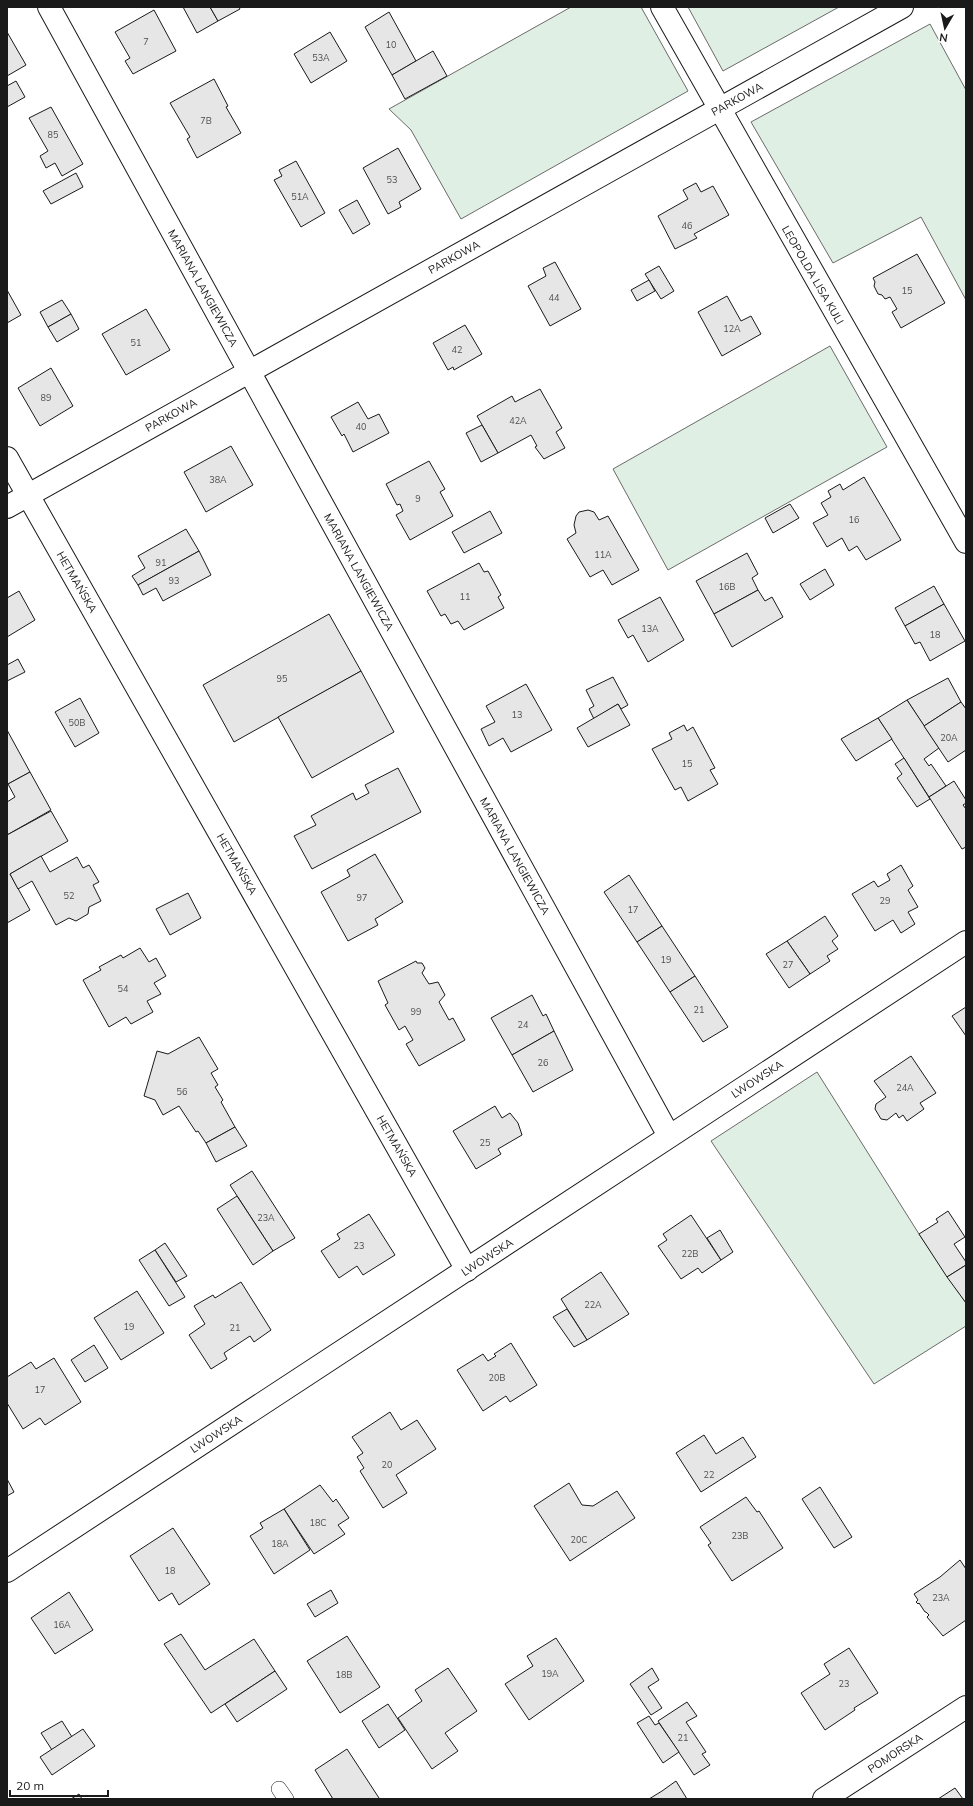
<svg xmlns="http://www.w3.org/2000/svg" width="973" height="1806" viewBox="0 0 973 1806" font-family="Mulish,sans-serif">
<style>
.green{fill:#e0efe3;stroke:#6a6a6a}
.building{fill:#e6e6e6;stroke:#1a1a1a}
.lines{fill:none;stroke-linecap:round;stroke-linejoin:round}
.service-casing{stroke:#1a1a1a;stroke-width:16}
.minor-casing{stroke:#1a1a1a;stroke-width:24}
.service{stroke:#fff;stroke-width:15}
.minor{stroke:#fff;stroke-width:22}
.labels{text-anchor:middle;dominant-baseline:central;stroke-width:3;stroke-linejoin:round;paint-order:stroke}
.number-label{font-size:9px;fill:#4d4d4d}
.street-label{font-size:11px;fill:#1a1a1a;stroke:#fff}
</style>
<rect width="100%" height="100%" fill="#fff"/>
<g class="green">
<polygon points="571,7 641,7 688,91 461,219 411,130 389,109"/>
<polygon points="688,7 839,7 723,71"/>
<polygon points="930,24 966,90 966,300 921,217 833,263 751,122"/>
<polygon points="830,346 887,447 668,570 613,469"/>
<polygon points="817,1072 919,1234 966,1303 966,1326 874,1384 711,1141"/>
</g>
<g class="building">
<polygon points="183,7 210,7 218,21 197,33"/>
<polygon points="210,7 239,7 240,9 218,21"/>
<polygon points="154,10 176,51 133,74 125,61 130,58 115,32"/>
<polygon points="389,12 416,61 392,75 365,27"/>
<polygon points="7,32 26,65 7,76"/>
<polygon points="330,32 347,61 311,83 294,54"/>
<polygon points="433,51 447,76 405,99 392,75"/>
<polygon points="214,79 228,106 226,107 241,133 197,158 187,139 190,137 170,103"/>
<polygon points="16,81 25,97 7,107 7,86"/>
<polygon points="51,107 83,164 62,176 55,163 46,168 40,156 48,151 29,118"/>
<polygon points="398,148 421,189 399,202 401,207 388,214 363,168"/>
<polygon points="296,161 325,213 301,227 274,180 282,176 279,170"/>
<polygon points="76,173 83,187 51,204 43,191"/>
<polygon points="696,183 701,192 713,186 729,215 694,234 697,238 675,249 658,216 688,199 683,190"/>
<polygon points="357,200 370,224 353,234 339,210"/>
<polygon points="917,254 945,303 901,328 892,312 897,309 890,297 885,299 882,295 878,294 874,286 875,282 873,278"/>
<polygon points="555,262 581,309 550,326 528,286 546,276 543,268"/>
<polygon points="659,266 674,291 661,299 645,274"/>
<polygon points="649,280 655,291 637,301 631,290"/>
<polygon points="7,290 21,315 7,323"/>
<polygon points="727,296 741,321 751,316 761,334 722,356 698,312"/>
<polygon points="62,300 71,314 48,327 40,312"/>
<polygon points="146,309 170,350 126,375 102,334"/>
<polygon points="71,314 79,329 57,342 48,327"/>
<polygon points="465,325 482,354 454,370 453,367 448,370 433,343"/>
<polygon points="51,368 73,406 40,426 18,388"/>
<polygon points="540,389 562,428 556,432 565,448 544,459 535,447 537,446 531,435 498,453 477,416 512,396 515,402"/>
<polygon points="358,402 368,419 379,414 389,433 353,452 344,434 342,436 331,417"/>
<polygon points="482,425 498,453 481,462 466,433"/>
<polygon points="231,446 253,485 206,512 184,472"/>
<polygon points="429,461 445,489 440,492 453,516 410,540 396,515 403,511 400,504 397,505 386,484"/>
<polygon points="864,477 901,540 866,560 857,546 849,551 842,538 827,547 813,523 828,515 821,503 831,497 828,491 840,484 843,490"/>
<polygon points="790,504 799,518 773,533 765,518"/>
<polygon points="588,510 594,512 599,520 608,516 639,570 612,585 603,570 590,577 567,539 576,533 574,525 576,516 579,512"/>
<polygon points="490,511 502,533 464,553 452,532"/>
<polygon points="186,529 199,551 138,585 132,576 145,568 138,556"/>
<polygon points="199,551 211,575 163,601 156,588 143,595 138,585"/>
<polygon points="747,553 758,574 752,578 758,590 714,614 696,581"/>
<polygon points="479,563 484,572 488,571 501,595 498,597 504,608 464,630 458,621 451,624 445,614 441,616 427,591"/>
<polygon points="825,569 834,585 810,600 800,584"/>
<polygon points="934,586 944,604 905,626 895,608"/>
<polygon points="758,590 765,601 772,597 783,617 732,647 714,614"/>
<polygon points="19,591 35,620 7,637 7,598"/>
<polygon points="660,597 684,640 648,662 633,635 628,638 618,620"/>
<polygon points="944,604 965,641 930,661 920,642 915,644 905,626"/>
<polygon points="329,614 361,671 234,742 203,685"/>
<polygon points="18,659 25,672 7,681 7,665"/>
<polygon points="361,671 394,732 312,778 278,717"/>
<polygon points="613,677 628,705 621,709 618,704 594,719 589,709 594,706 586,690"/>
<polygon points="948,678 961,702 924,726 907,700"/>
<polygon points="526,684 552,730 511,752 503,738 489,746 481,729 495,722 486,706"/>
<polygon points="80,698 99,733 75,747 55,712"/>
<polygon points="907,700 939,748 924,759 929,766 931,764 946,786 929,797 878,718"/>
<polygon points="961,702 966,709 966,750 948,762 924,726"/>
<polygon points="618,704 630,725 588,747 577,728"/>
<polygon points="878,718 892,739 856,761 841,739"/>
<polygon points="684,725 687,731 693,727 715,768 710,770 718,784 688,801 681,787 675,790 652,749 672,739 669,733"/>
<polygon points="7,730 30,772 8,784 7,782"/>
<polygon points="904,758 930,799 917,807 897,778 902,774 895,764"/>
<polygon points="398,768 421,812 312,869 294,836 316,825 311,816 353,793 356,800 369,793 365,785"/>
<polygon points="30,772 51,810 7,835 7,802 15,797 8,784"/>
<polygon points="954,781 966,800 966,803 963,805 966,809 966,847 962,849 929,797"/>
<polygon points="51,811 68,841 10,874 30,910 7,923 7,835"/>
<polygon points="375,854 403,902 375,919 378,925 348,941 321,892 350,876 347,870"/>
<polygon points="41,856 50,872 77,857 83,868 89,865 99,882 93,885 101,901 89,907 88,914 76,921 69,918 56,925 32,881 18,889 10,874"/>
<polygon points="901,865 913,886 908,890 918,907 908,912 915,924 901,933 893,920 875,931 852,894 874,881 878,887 890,880 887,874"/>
<polygon points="629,875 662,926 637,942 604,892"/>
<polygon points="188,893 201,918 170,935 156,909"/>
<polygon points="825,916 838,936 832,941 838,949 827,956 830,961 810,974 787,941"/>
<polygon points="662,926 695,976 670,992 637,942"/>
<polygon points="787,941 810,974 789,988 766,954"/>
<polygon points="140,948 149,962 156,958 166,976 154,983 161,994 147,1001 153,1012 131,1024 126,1017 109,1027 83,980 101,970 99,967 121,955 123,958"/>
<polygon points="416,961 417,963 422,963 425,968 422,973 429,984 438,982 445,995 439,1002 449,1020 453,1018 465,1040 419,1066 406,1044 413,1040 405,1026 399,1030 385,1005 388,1003 378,981"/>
<polygon points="695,976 728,1027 703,1042 670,992"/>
<polygon points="532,995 543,1016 546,1014 554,1031 512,1055 491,1018"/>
<polygon points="966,1007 966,1036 952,1016"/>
<polygon points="554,1031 573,1070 533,1092 512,1055"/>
<polygon points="199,1037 218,1069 211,1073 218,1085 215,1087 223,1100 221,1102 235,1127 206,1143 198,1131 196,1132 179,1106 163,1115 155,1100 144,1096 157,1051 168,1054"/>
<polygon points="911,1056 936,1093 920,1103 924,1109 907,1121 903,1115 899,1118 896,1113 887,1120 881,1119 875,1109 876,1104 886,1097 874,1081"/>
<polygon points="495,1106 502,1118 510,1113 518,1123 522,1135 498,1149 501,1154 476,1169 453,1131"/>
<polygon points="235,1127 247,1146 216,1162 206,1143"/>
<polygon points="252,1171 295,1238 273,1251 230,1185"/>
<polygon points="237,1196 273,1251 253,1265 217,1209"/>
<polygon points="948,1211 965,1237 954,1244 966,1262 966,1265 947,1277 919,1234 938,1222 936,1219"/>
<polygon points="369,1214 395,1255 363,1275 357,1266 339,1278 321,1251 340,1239 337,1234"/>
<polygon points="691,1215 721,1260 702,1273 698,1268 681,1279 658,1246 667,1240 663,1234"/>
<polygon points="720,1230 733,1252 721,1260 707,1238"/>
<polygon points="165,1243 187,1276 176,1282 155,1250"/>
<polygon points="155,1250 185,1297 169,1306 139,1260"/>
<polygon points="966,1265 966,1303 947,1277"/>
<polygon points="601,1272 629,1314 587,1340 561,1299"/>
<polygon points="241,1282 271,1330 254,1342 250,1336 224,1353 227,1359 211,1369 189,1335 205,1324 194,1306 213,1295 215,1298"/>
<polygon points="137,1291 164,1333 121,1360 94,1318"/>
<polygon points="567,1309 587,1340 574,1347 553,1317"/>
<polygon points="511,1343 537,1385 510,1402 506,1396 483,1411 457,1370 483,1354 488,1361 496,1356 494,1354"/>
<polygon points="94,1345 108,1368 85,1382 71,1360"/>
<polygon points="54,1358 81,1402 45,1425 40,1418 23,1429 7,1403 7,1377 31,1362 36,1369"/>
<polygon points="390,1412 401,1430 417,1420 436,1449 396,1475 407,1493 383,1508 360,1471 364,1468 357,1457 363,1453 352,1437"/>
<polygon points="704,1435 716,1454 743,1437 756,1457 701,1492 676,1453"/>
<polygon points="7,1479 14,1492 7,1496"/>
<polygon points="569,1483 582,1505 593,1506 617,1491 635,1518 570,1561 534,1506"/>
<polygon points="320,1485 333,1502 336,1499 349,1518 338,1525 345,1534 314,1554 284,1509"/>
<polygon points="820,1487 852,1537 834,1548 802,1499"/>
<polygon points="746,1497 757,1512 759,1511 783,1548 732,1581 708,1545 711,1543 700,1527"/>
<polygon points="284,1509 310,1550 274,1574 250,1536 263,1528 260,1523"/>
<polygon points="173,1528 210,1584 179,1605 172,1593 159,1601 130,1556"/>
<polygon points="960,1560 966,1569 966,1620 943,1636 927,1617 929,1615 926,1612 925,1612 919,1603 918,1604 916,1602 918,1600 914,1594 940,1577"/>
<polygon points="331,1590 338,1603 315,1617 307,1604"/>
<polygon points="69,1592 93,1630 55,1654 31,1618"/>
<polygon points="181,1634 205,1670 254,1639 275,1671 211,1713 164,1644"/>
<polygon points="347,1636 380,1687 340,1713 307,1661"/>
<polygon points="556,1638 584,1681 529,1720 505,1684 533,1666 527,1656"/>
<polygon points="849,1648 878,1693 854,1708 855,1710 825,1730 801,1693 830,1674 824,1664"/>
<polygon points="448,1668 477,1711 445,1733 458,1751 432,1769 398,1718 422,1701 415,1690"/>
<polygon points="652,1668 659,1680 648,1687 662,1708 651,1715 630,1684"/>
<polygon points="275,1671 287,1689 237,1722 225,1704"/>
<polygon points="687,1702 697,1716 686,1722 706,1752 702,1754 710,1765 694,1775 658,1721"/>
<polygon points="388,1704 405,1730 379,1748 362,1721"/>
<polygon points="649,1716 655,1725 659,1723 679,1752 663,1763 637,1723"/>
<polygon points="62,1721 72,1737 52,1750 41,1733"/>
<polygon points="83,1729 95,1746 52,1775 40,1757"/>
<polygon points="347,1749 379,1798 378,1799 333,1799 315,1770"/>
<polygon points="676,1781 687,1799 649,1799 662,1791"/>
<polygon points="955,1788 963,1799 938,1799"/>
<polygon points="79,1794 82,1799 71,1799"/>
</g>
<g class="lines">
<g class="service-casing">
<polyline id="service" points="279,1789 286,1799"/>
</g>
<g class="minor-casing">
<g id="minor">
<polyline points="49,7 669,1136"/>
<polyline points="662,7 966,542"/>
<polyline points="7,458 467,1270"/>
<polyline points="7,507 902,7"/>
<polyline points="7,1571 966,942"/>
<polyline points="824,1799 966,1707"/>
</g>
</g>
<use href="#service" class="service"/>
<use href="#minor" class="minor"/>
</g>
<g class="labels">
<g class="number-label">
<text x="146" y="41">7</text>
<text x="391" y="44">10</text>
<text x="321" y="57">53A</text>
<text x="206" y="120">7B</text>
<text x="53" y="134">85</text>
<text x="392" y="179">53</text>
<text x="300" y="196">51A</text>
<text x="687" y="225">46</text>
<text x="907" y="290">15</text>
<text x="554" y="297">44</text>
<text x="732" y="328">12A</text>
<text x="136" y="342">51</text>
<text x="457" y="349">42</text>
<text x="46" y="397">89</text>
<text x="518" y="420">42A</text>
<text x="361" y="426">40</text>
<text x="218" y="479">38A</text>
<text x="418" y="498">9</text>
<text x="854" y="519">16</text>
<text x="603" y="554">11A</text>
<text x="161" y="562">91</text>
<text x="174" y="580">93</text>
<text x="727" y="586">16B</text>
<text x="465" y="596">11</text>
<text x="650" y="628">13A</text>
<text x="935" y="634">18</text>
<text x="282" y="678">95</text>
<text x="517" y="714">13</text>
<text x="77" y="722">50B</text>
<text x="949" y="737">20A</text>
<text x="687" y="763">15</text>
<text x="69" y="895">52</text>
<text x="362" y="897">97</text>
<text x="885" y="900">29</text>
<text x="633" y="909">17</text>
<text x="666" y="959">19</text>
<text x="788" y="964">27</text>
<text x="123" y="988">54</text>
<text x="699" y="1009">21</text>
<text x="416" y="1011">99</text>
<text x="523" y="1024">24</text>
<text x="543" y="1062">26</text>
<text x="905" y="1087">24A</text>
<text x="182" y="1091">56</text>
<text x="485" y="1142">25</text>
<text x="266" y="1217">23A</text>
<text x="359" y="1245">23</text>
<text x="690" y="1253">22B</text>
<text x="593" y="1304">22A</text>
<text x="129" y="1326">19</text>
<text x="235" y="1327">21</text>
<text x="497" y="1377">20B</text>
<text x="40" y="1389">17</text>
<text x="387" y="1464">20</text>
<text x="709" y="1474">22</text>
<text x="318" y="1522">18C</text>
<text x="740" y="1535">23B</text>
<text x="579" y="1539">20C</text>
<text x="280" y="1543">18A</text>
<text x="170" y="1570">18</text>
<text x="941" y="1597">23A</text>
<text x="62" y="1624">16A</text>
<text x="550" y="1673">19A</text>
<text x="344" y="1674">18B</text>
<text x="844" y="1683">23</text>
<text x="683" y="1737">21</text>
</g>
<g class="street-label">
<text transform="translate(737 99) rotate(-29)">PARKOWA</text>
<text transform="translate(454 257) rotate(-29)">PARKOWA</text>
<text transform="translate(813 275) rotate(60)">LEOPOLDA LISA KULI</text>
<text transform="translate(203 288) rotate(61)">MARIANA LANGIEWICZA</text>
<text transform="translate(171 415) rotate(-29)">PARKOWA</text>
<text transform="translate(359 572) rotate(61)">MARIANA LANGIEWICZA</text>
<text transform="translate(77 582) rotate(60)">HETMAŃSKA</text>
<text transform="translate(515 856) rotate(61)">MARIANA LANGIEWICZA</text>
<text transform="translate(237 864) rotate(60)">HETMAŃSKA</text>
<text transform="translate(757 1079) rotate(-33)">LWOWSKA</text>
<text transform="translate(397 1146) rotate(60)">HETMAŃSKA</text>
<text transform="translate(487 1257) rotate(-33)">LWOWSKA</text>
<text transform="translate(216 1434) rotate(-33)">LWOWSKA</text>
<text transform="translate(895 1753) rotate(-33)">POMORSKA</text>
</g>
</g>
<rect width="973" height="1806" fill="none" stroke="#1a1a1a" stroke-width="16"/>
<g transform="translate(945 28) rotate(189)" stroke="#ffffff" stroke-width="3" paint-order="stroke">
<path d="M0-3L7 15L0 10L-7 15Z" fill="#1a1a1a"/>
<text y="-6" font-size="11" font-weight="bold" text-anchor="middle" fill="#1a1a1a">N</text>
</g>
<path d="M10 1790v6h98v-6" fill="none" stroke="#1a1a1a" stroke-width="2"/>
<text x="16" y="1790" font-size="12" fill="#1a1a1a" stroke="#ffffff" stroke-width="3" paint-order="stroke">20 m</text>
</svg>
